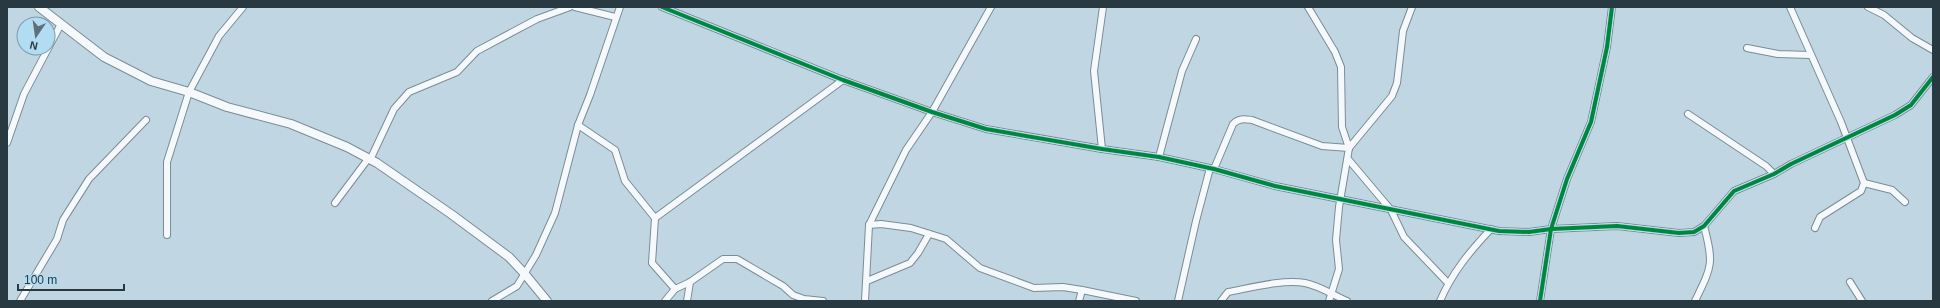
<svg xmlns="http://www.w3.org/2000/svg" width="1940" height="308" viewBox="0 0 1940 308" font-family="Helvetica,sans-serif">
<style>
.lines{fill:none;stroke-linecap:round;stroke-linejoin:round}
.minor-casing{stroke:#7b8c95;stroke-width:8}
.tertiary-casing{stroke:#7b8c95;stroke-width:10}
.minor{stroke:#f6f9fb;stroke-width:6}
.tertiary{stroke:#f6f9fb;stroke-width:8}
.cycleway-casing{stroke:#b2dcf1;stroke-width:6}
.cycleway{stroke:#00873e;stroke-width:4}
</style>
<rect width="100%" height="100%" fill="#c0d7e3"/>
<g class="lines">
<g class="minor-casing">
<g id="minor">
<polyline points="575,7 615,17"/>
<polyline points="662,7 843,80 932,112 986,129 1102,149 1159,157 1214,169 1275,186 1499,231 1529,232 1551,229 1540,301"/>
<polyline points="1308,7 1335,52 1341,67 1342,127 1349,148 1339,207 1336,240 1339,269 1329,301"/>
<polyline points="1612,7 1607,47 1591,122 1567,179 1551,229 1617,226 1679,233 1694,232 1704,226 1734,191 1774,174 1791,164 1895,115 1911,105 1933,77"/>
<polyline points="1790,7 1841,122 1864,183 1861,191 1820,217 1815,228"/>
<polyline points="1868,7 1884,15 1912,38 1933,50"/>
<polyline points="1747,48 1778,54 1810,55"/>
<polyline points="1688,114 1766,166 1774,174"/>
<polyline points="578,125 615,150 625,181 655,218 652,263 675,289"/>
<polyline points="7,143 24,94 61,24"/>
<polyline points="1349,148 1392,96 1397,83 1403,31 1412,7"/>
<polyline points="1102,149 1094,71 1103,7"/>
<polyline points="1159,157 1182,71 1196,39"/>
<polyline points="1348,159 1391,210 1404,237 1448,283"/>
<path d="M1214,169l19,-45c6,-6 11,-5 19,-4l70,26 27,2"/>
<polyline points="1864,183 1892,190 1905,202"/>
<polyline points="335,203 368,159 370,160 394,109 409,92 457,72 477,51 537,19 570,7"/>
<polyline points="655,218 843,80"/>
<polyline points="869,225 881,224 911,228 946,239 980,268 1034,288 1063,287 1082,290 1136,301"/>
<polyline points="167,235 167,162 189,92 219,36 243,7"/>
<polyline points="867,281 910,263 918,253 929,234"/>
<polyline points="1850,282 1862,301"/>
<polyline points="20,301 57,239 63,220 89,179 146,120"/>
<polyline points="492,301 517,286 536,255 555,213 578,125 590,95 620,7"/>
<polyline points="665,301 675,289 690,282 723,259 737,259 783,286 793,295 804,299 823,301"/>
<polyline points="687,301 690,282"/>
<polyline points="865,301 869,225 906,150 932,112 991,7"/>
<polyline points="1079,301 1082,290"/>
<polyline points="1178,301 1196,221 1210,168"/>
<path d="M1221,301l7,-9c22,-4 55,-13 77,-9 15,3 28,12 42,18"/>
<path d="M1440,301c12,-28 30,-50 51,-72"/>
<path d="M1695,301c17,-35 19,-37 9,-75"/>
</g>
</g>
<g class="tertiary-casing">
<polyline id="tertiary" points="39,7 104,57 151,81 189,92 227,107 291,124 347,147 377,163 451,214 509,257 524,273 547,301"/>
</g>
<use href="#minor" class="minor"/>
<use href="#tertiary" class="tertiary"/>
<g class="cycleway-casing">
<g id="cycleway">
<polyline points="662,7 843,80 932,112 986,129 1102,149 1159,157 1214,169 1275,186 1499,231 1529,232 1551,229 1540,301"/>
<polyline points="1612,7 1607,47 1591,122 1567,179 1551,229 1617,226 1679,233 1694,232 1704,226 1734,191 1774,174 1791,164 1895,115 1911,105 1933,77"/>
</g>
</g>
<use href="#cycleway" class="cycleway"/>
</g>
<rect width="1940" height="308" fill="none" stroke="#283941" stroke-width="16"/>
<g transform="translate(36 36) rotate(193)"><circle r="19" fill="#b2dcf1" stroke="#7b9bab"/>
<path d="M0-3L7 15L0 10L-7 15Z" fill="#5d707a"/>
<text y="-6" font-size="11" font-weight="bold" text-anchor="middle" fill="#283941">N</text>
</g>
<path d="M18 284v6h106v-6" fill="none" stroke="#283941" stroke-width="2"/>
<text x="24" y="284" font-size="12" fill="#283941" stroke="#b2dcf1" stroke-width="3" paint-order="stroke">100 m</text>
</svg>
